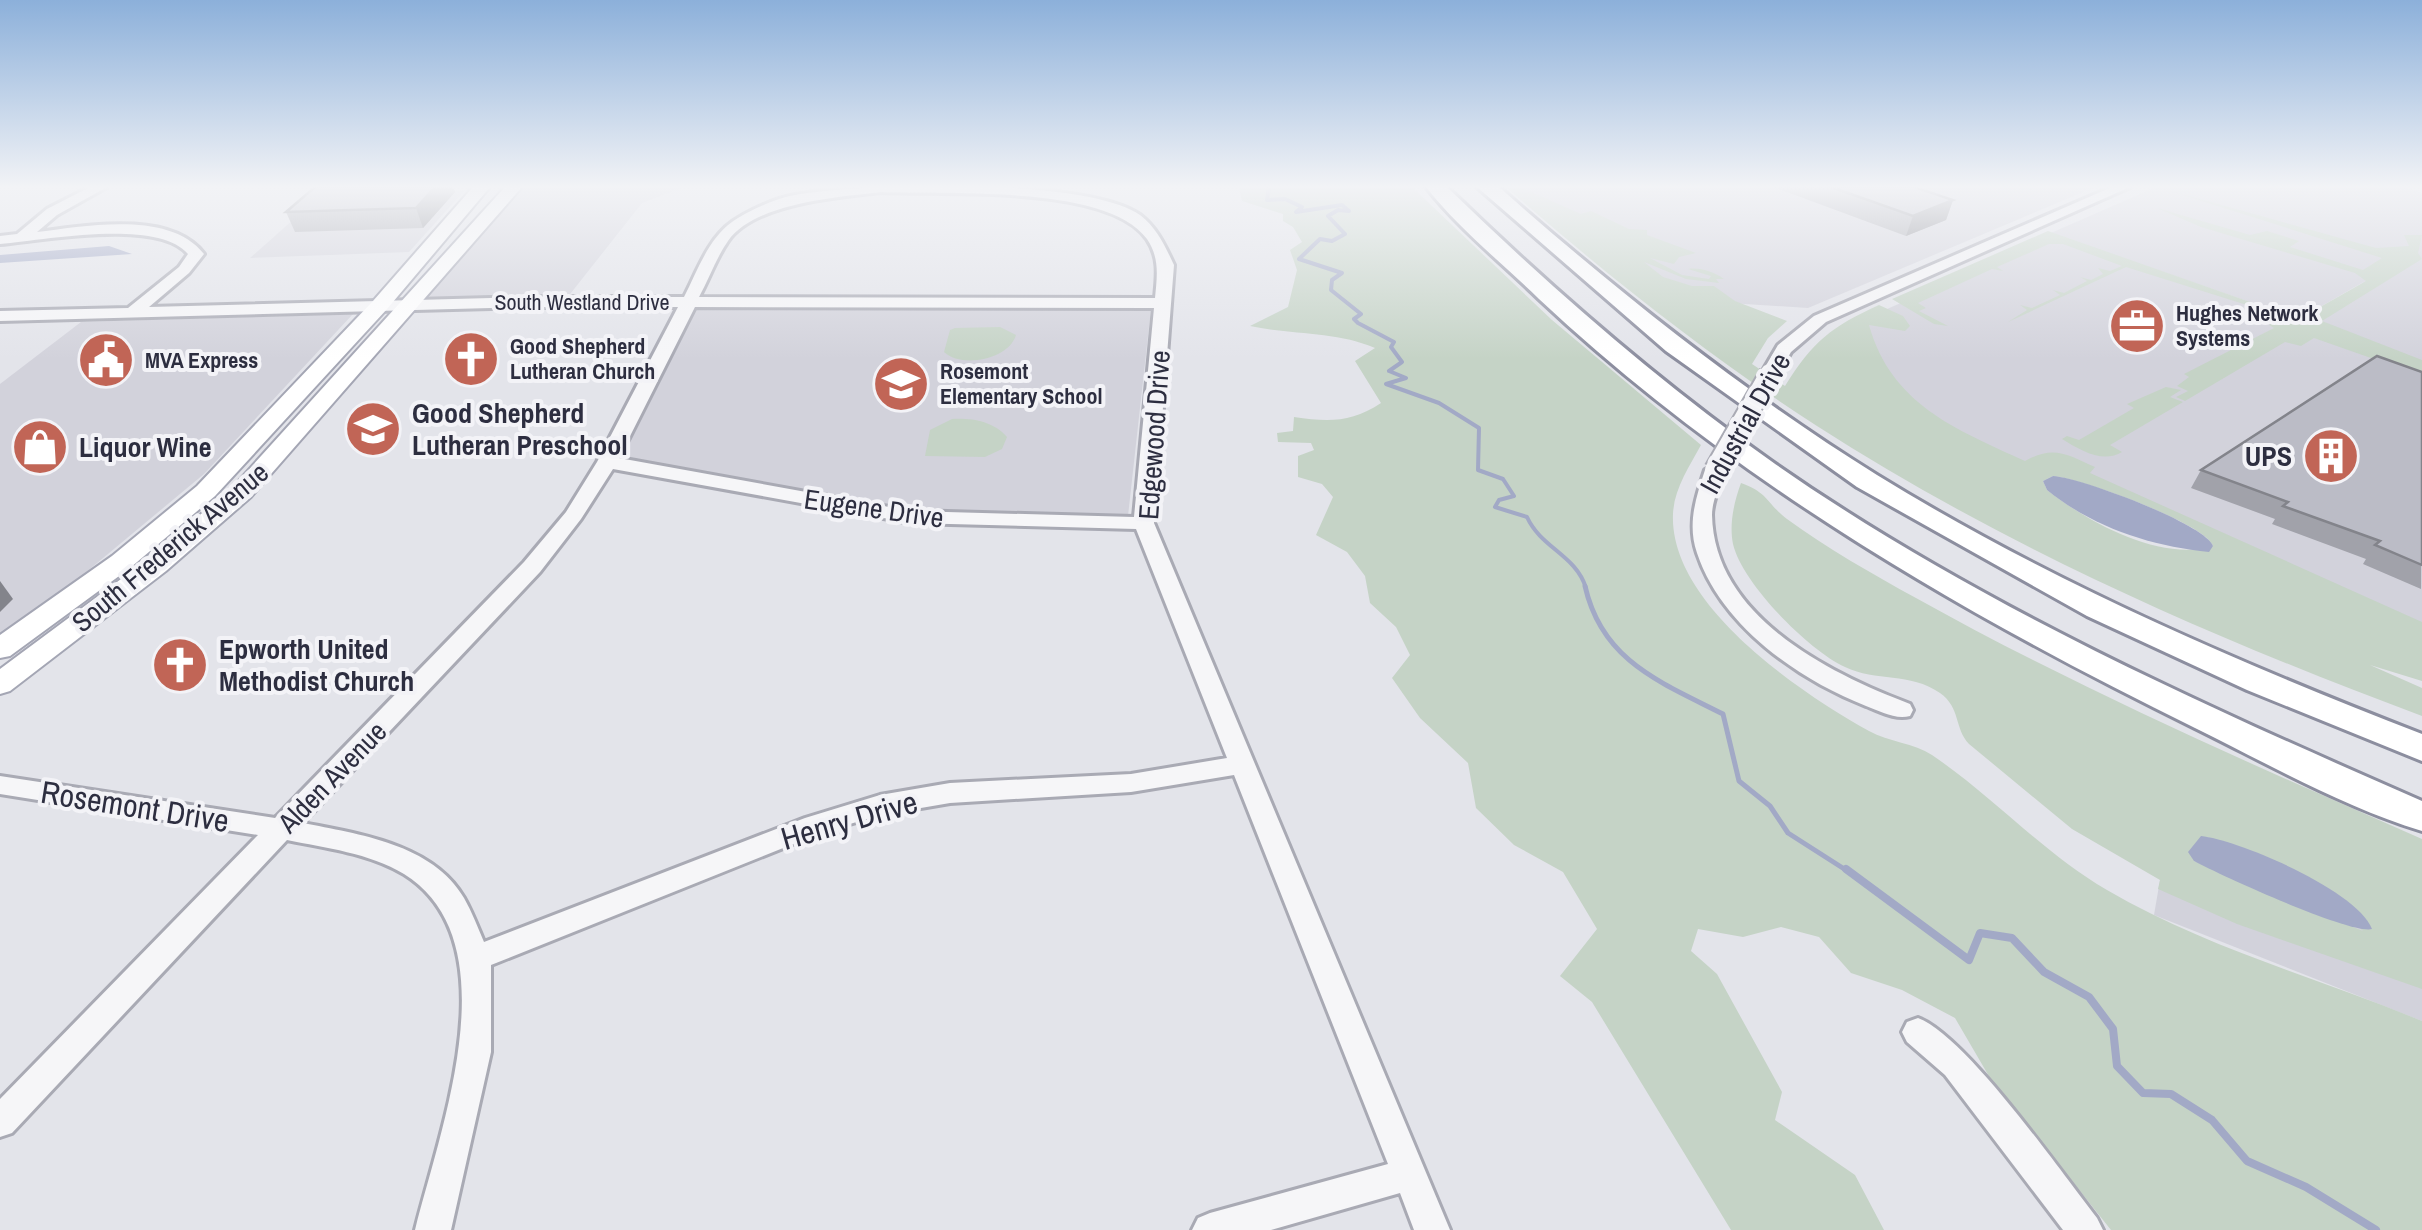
<svg xmlns="http://www.w3.org/2000/svg" width="2422" height="1230" viewBox="0 0 2422 1230" font-family="'Archivo Narrow',sans-serif">
<style>
.built{fill:#d2d2db}
.green{fill:#c5d3c6;fill-rule:evenodd}
.water{fill:#a2a9c6}
.lines{fill:none;stroke-linecap:round;stroke-linejoin:round}
.stream-far2{stroke:#a2a9c6;stroke-width:4}
.stream-far1{stroke:#a2a9c6;stroke-width:5}
.stream{stroke:#a2a9c6;stroke-width:8}
.minor-casing{stroke:#a9aab4;stroke-width:6}
.major-casing{stroke:#a4a6b4;stroke-width:4}
.highway-casing{stroke:#8c8e9f;stroke-width:6}
.minor{fill:#f6f6f8;fill-rule:evenodd}
.major{fill:#fff;fill-rule:evenodd}
.highway{fill:#fff;fill-rule:evenodd}
.minor-bridge-casing{stroke:#a9aab4;stroke-width:24;stroke-linecap:butt}
.minor-bridge{stroke:#f6f6f8;stroke-width:20}
.wall{fill:#a1a2aa}
.shaded-wall{fill:#83848b}
.building{fill:#bbbcc6;stroke:#83848b;stroke-width:2.5}
.labels{text-anchor:middle;dominant-baseline:central;stroke-width:8;stroke-linejoin:round;paint-order:stroke}
.far-street-label{font-size:22px;fill:#2d2e40;stroke:#f3f3f7}
.far-poi-label{font-size:22px;font-weight:bold;fill:#2d2e40;stroke:#f3f3f7;text-anchor:start}
.poi-label{font-size:28px;font-weight:bold;fill:#2d2e40;stroke:#f3f3f7;text-anchor:start}
.street-label{font-size:28px;fill:#2d2e40;stroke:#f3f3f7}
.near-street-label{font-size:32px;fill:#2d2e40;stroke:#f3f3f7}
</style>
<rect width="100%" height="100%" fill="#e3e4ea"/>
<g class="built">
<polygon points="523,187 684,187 642,203 567,298 424,301"/>
<polygon points="1510,187 2095,187 1808,308 1651,298"/>
<polygon points="2156,187 2403,187 2422,193 2422,631 2064,468 2023,465 1928,418 1882,374 1858,322 2051,236 2303,323 2367,280 2299,319 2051,233"/>
<polygon points="464,191 409,252 250,258 320,196"/>
<polygon points="699,305 1151,309 1128,516 916,511 621,459"/>
<polygon points="353,314 204,474 61,593 0,635 0,384 81,322"/>
<polygon points="2160,880 2422,893 2422,1021 2154,915"/>
</g>
<g class="green">
<path d="M1239,187h173l140,133 149,125c-12,22 -27,44 -28,69 -4,90 126,178 196,217 20,11 45,12 63,24 62,42 110,97 175,135 99,58 209,87 315,131v209h-311l-121,-152 -35,-60 -53,-28 -51,-17 -32,-36 -38,-10 -38,10 -45,-8 -7,22 26,23 65,118 -7,28 80,55 29,55h-153l-139,-228 -32,-26 37,-47 -34,-57 -49,-27 -38,-37 -8,-45 -48,-45 -28,-40 18,-23 -14,-28 -26,-24 -5,-27 -18,-24 -31,-17 17,-38 -11,-13 -24,-7v-21l16,-6 -3,-7 -33,-1 -1,-9 16,-2 1,-14c34,5 57,6 87,-14l-26,-42 20,-13c-38,-17 -83,-13 -125,-22l38,-19 9,-37 -7,-20 12,-8 -9,-15 -10,-6v-7l-41,-13z"/>
<path d="M1506,187h14l61,27 10,-3 38,18 18,1v5l49,18 -17,4 -5,7 -24,-6 32,17 27,4 2,-3 -23,-7c12,-2 26,3 36,10h-8l3,4 -33,-4 -42,-17 19,15 29,9h22l21,15 52,20 -19,17 -16,26 33,22c28,-45 46,-59 94,-81l24,11 7,10 -5,5 -36,-6c22,79 86,104 156,136 28,-16 42,-7 70,6l-5,6 332,149v59l-52,-16 52,23v28c-209,-78 -417,-169 -605,-290 -110,-71 -213,-153 -311,-239zM2053,476c26,2 152,47 160,70 -52,16 -124,-23 -166,-56l-4,-9z"/>
<polygon points="2157,187 2376,248 2409,246 2404,235 2422,235 2418,253 2422,259 2322,321 2422,360 2422,376 2314,338 2301,346 2285,342 2185,401 2176,397 2188,391 2177,386 2189,377 2184,374 2274,328 2269,325 2277,319 2247,309 2250,306 2126,267 2008,322 2027,310 2020,305 2032,308 2060,295 2053,290 2064,293 2087,281 2080,277 2091,280 2103,274 2098,268 2110,271 2122,266 2063,244 2049,244 1997,267 2003,271 1992,269 1918,303 1926,308 1919,311 1948,326 1934,324 1892,299 2048,231 2299,319 2366,281 2355,273 2201,227 2157,208 2250,235 2267,231 2299,241 2290,247 2363,270 2382,258"/>
<path d="M1000,327l16,8c-7,24 -54,34 -72,17l6,-22 5,-2z"/>
<path d="M2166,387l15,3 -11,7 13,5 -73,43 12,7c-19,12 -42,-2 -60,-13l5,-3 12,4 55,-32 -7,-4z"/>
<path d="M952,419c20,-1 41,2 55,18l-5,12 -17,8 -60,-1 5,-26z"/>
<path d="M1741,483c28,10 25,20 46,36 40,29 85,55 129,79 163,91 335,166 506,241v150l-185,-65 -79,-35 2,-9 -88,-51 -103,-85c-15,-16 -8,-36 -29,-51 -30,-21 -64,-11 -95,-26 -37,-17 -103,-84 -112,-123 -4,-20 1,-42 8,-61zM2207,837l93,36 63,58 -169,-70z"/>
</g>
<g class="water">
<polygon points="109,246 132,254 0,263 0,255"/>
<path d="M2053,476c25,1 151,47 160,70l-4,6c-58,-6 -115,-24 -162,-62l-4,-9z"/>
<path d="M2201,836c38,4 157,55 171,93 -21,6 -152,-54 -178,-68l-6,-9z"/>
</g>
<g class="lines">
<path class="stream-far2" d="M1269,187l-2,13 18,-1 17,8 -6,5 46,-7 7,6 -11,-1 -10,6 17,18 -13,7 -12,-2 -21,20 43,14 -10,7 -1,10 30,24 -7,5 4,4 36,19 -3,5 11,15 -13,9 17,7 -20,6 53,19 40,25 -1,42 25,9 11,17 -15,4 -4,7 32,10c14,31 49,38 59,71"/>
<path class="stream-far1" d="M1585,586c17,75 75,96 138,128l16,67 31,25 18,27 61,39"/>
<polyline class="stream" points="1846,869 1969,960 1980,933 2012,938 2044,972 2089,997 2113,1029 2117,1066 2143,1093 2171,1094 2212,1120 2247,1161 2306,1187 2376,1230"/>
<g class="minor-casing">
<g id="minor">
<path d="M90,187h17l-50,28 -20,17c49,-6 133,-22 167,22l-15,19 -40,34 384,-10h151c13,-25 24,-58 48,-75 16,-11 44,-24 63,-27 67,-12 292,-18 345,20 17,13 25,31 34,50l-20,258 296,707h-36l-14,-37 -129,37h-79l6,-12 12,-5 178,-49 -154,-389 -103,17 -181,11 -70,12 -57,17 -332,133v87l-40,178h-36c24,-98 98,-288 -11,-356 -35,-21 -78,-26 -117,-34l-275,293 -12,4v-38l258,-264 -258,-41v-18l275,42 249,-256 42,-50 31,-50 81,-155h-145l-533,14v-10l128,-3 51,-41 9,-13c-30,-36 -144,-14 -188,-10v-8l17,-2 30,-25zM881,192c65,3 227,-8 266,47 13,19 10,38 8,59l-456,-1c10,-18 17,-39 29,-56 26,-38 111,-44 153,-49zM695,307l459,1 -20,209 -223,-6 -292,-53zM613,469l298,54 225,6 91,229 -96,16 -181,9 -70,12 -75,23 -321,124c-6,-14 -12,-30 -20,-44 -31,-54 -106,-64 -161,-75l237,-251 41,-53z"/>
<polygon points="2112,187 2130,187 1826,322 1791,352 1776,378 1764,378 1761,374 1778,345 1814,316"/>
<path d="M1715,464l10,6c-5,14 -13,31 -13,45 2,101 116,158 198,189l3,6 -3,6c-15,4 -30,-5 -44,-10 -69,-27 -145,-81 -169,-153 -10,-29 -1,-56 8,-83z"/>
<path d="M1918,1018c48,18 143,154 179,200l6,12h-40l-118,-155 -38,-33 -5,-10 5,-10z"/>
</g>
</g>
<g class="major-casing">
<g id="major">
<polygon points="473,187 490,187 387,309 215,496 130,568 10,656 0,658 0,635 112,556 197,486 373,301"/>
<polygon points="505,187 522,187 251,497 166,571 10,691 0,694 0,669 148,559 233,487"/>
</g>
</g>
<g class="highway-casing">
<g id="highway">
<path d="M1426,187h21c102,99 208,192 324,274 201,141 427,242 651,340v30c-78,-24 -154,-67 -227,-103 -236,-116 -463,-248 -656,-429 -37,-36 -81,-71 -113,-112z"/>
<path d="M1477,187h22c119,105 243,204 378,288 172,106 357,186 545,259v27l-175,-71 -160,-74 -230,-129 -191,-136z"/>
</g>
</g>
<use href="#minor" class="minor"/>
<use href="#major" class="major"/>
<use href="#highway" class="highway"/>
<g class="minor-bridge-casing">
<polyline id="minor-bridge" points="1715,470 1770,374"/>
</g>
<use href="#minor-bridge" class="minor-bridge"/>
</g>
<g class="wall">
<polygon points="315,187 453,187 455,192 423,228 295,232 286,212"/>
<polygon points="1773,187 1914,187 1953,200 1946,220 1906,236"/>
<polygon points="2422,372 2421,589 2363,564 2366,559 2272,524 2275,519 2191,488 2201,470"/>
</g>
<g class="shaded-wall">
<polygon points="435,187 453,187 455,192 423,228 416,208"/>
<polygon points="1953,200 1946,220 1906,236 1913,216"/>
<polygon points="0,581 13,599 0,612"/>
</g>
<g class="building">
<polygon points="315,187 435,187 416,208 286,212"/>
<polygon points="1831,187 1914,187 1953,200 1913,216"/>
<polygon points="2377,356 2422,372 2422,565 2375,545 2380,541 2283,506 2288,502 2201,470"/>
</g>
<linearGradient id="sky" x2="0" y2="1"><stop stop-color="#8cb0da"/><stop offset="0.52" stop-color="#f2f3f6"/><stop offset="1" stop-color="#f2f3f6" stop-opacity="0"/></linearGradient>
<rect width="2422" height="359" fill="url(#sky)"/>
<defs>
<g id="office-disc" transform="scale(2.875)"><circle r="9.5" fill="#c16556" stroke="#f3f3f7"/><path d="M-6-3h4V-5.5h4V-3h4V5H-6ZM-1-4.5V-3h2v-1.5ZM-6 0V1H6V0Z" fill="#fff"/></g>
<g id="church-disc" transform="scale(2.875)"><circle r="9.5" fill="#c16556" stroke="#f3f3f7"/><path d="M-1.2-6h2.4v3.5h3.3v2.4h-3.3V6h-2.4V-.1h-3.3v-2.4h3.3Z" fill="#fff"/></g>
<g id="civic-disc" transform="scale(2.875)"><circle r="9.5" fill="#c16556" stroke="#f3f3f7"/><path d="M-.6-6.5H3V-4.5H.6V-3L4-1V1h2V6H-6V1h2V-1L-.6-3ZM-1.2 2.5V6h2.4V2.5Z" fill="#fff"/></g>
<g id="school-disc" transform="scale(2.875)"><circle r="9.5" fill="#c16556" stroke="#f3f3f7"/><path d="M0-5L7-2L0 1L-7-2ZM-4 1L0 2.5L4 1V4Q0 6-4 4Z" fill="#fff"/></g>
<g id="shop-disc" transform="scale(2.875)"><circle r="9.5" fill="#c16556" stroke="#f3f3f7"/><path d="M-5-2.5h2.3a2.7 3.5 0 0 1 5.4 0H5L5.5 6h-11ZM-1.5-2.5h3a1.5 2.3 0 0 0-3 0Z" fill="#fff"/></g>
<g id="building-disc" transform="scale(2.875)"><circle r="9.5" fill="#c16556" stroke="#f3f3f7"/><path d="M-4-6H4V6H1V3H-1V6H-4ZM-2.5-4.3h1.7v1.8h-1.7ZM.8-4.3h1.7v1.8H.8ZM-2.5-1h1.7V.8h-1.7ZM.8-1h1.7V.8H.8Z" fill="#fff"/></g>
</defs>
<g fill-rule="evenodd">
<use href="#office-disc" x="2137" y="326"/>
<use href="#church-disc" x="471" y="359"/>
<use href="#civic-disc" x="106" y="360"/>
<use href="#school-disc" x="901" y="384"/>
<use href="#school-disc" x="373" y="429"/>
<use href="#shop-disc" x="40" y="447"/>
<use href="#building-disc" x="2331" y="456"/>
<use href="#church-disc" x="180" y="665"/>
</g>
<g class="labels">
<g class="far-street-label">
<text x="582" y="302">South Westland Drive</text>
</g>
<g class="far-poi-label">
<text x="2176" y="313">Hughes Network<tspan x="2176" dy="25">Systems</tspan></text>
<text x="510" y="346">Good Shepherd<tspan x="510" dy="25">Lutheran Church</tspan></text>
<text x="145" y="360">MVA Express</text>
<text x="940" y="371">Rosemont<tspan x="940" dy="25">Elementary School</tspan></text>
</g>
<g class="poi-label">
<text x="412" y="413">Good Shepherd<tspan x="412" dy="32">Lutheran Preschool</tspan></text>
<text x="79" y="447">Liquor Wine</text>
<text x="2292" y="456" text-anchor="end">UPS</text>
<text x="219" y="649">Epworth United<tspan x="219" dy="32">Methodist Church</tspan></text>
</g>
<g class="street-label">
<text transform="translate(1745 423) rotate(-61)">Industrial Drive</text>
<text transform="translate(1154 435) rotate(-86)">Edgewood Drive</text>
<text transform="translate(874 508) rotate(8)">Eugene Drive</text>
<text transform="translate(170 547) rotate(-40)">South Frederick Avenue</text>
<text transform="translate(332 777) rotate(-46)">Alden Avenue</text>
</g>
<g class="near-street-label">
<text transform="translate(135 806) rotate(9)">Rosemont Drive</text>
<text transform="translate(849 820) rotate(-16)">Henry Drive</text>
</g>
</g>
</svg>
